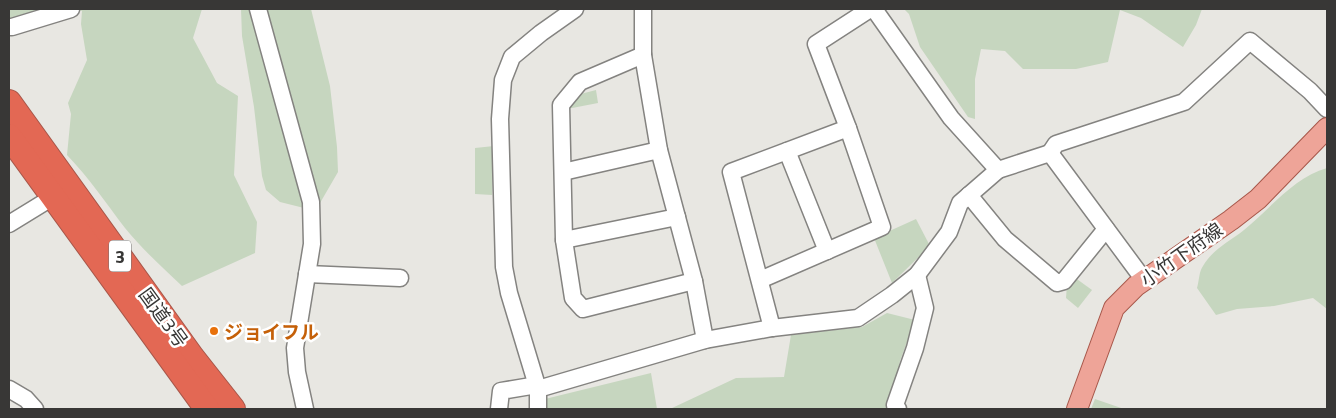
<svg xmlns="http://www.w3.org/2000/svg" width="1336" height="418" viewBox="0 0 1336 418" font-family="'Titillium Web','Noto Sans JP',sans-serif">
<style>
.green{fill:#c6d6bf}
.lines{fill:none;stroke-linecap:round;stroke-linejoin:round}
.minor-casing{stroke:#848380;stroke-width:19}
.major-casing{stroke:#a7574a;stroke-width:22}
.highway-casing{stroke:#a7574a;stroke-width:26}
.minor{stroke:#fff;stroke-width:16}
.major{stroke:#eea498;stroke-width:20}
.highway{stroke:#e36854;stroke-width:24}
.food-dot{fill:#e8710a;stroke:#fff;stroke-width:2}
.labels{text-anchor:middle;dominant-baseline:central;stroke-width:5;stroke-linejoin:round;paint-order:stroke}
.shield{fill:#fff;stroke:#747372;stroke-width:1}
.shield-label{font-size:18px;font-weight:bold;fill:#383736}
.street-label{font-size:19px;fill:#383736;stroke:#fff}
.food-label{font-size:19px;font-weight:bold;fill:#c56008;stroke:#fff;text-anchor:start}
</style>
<rect width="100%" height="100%" fill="#e8e7e2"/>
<g class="green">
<polygon points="9,9 55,9 9,22"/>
<path d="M71,9h131l-9,29 24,45 21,13 -4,79 23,47 -2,31 -73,33c-20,-19 -40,-37 -57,-58 -19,-25 -36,-50 -58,-73l4,-41 -3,-11 19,-43 -6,-36 1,-13z"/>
<polygon points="241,9 311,9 330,86 337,147 338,172 320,203 304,208 280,202 266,190 262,176 254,107 242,36"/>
<polygon points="904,9 1202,9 1196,25 1183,47 1141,18 1120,10 1108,62 1076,69 1023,69 1005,51 981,49 975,79 975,119 968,117 920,47 909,14"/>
<polygon points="596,90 598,103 567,109 573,96"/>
<polygon points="494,146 492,195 475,194 475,148"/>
<path d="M1327,168v141l-14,-11 -39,8 -37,3 -21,6 -19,-27c2,-6 2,-17 6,-22 9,-16 27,-25 41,-36 26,-21 50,-53 83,-62z"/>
<polygon points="916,219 930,246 892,283 874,238"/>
<polygon points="1074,277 1092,290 1078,308 1066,298 1067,285"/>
<polygon points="887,313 915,320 900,361 892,409 670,409 736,378 784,377 791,335 862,327"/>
<polygon points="651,373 657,409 546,409 545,399"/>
<polygon points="1095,399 1124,409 1091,409"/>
</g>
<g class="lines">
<g class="minor-casing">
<g id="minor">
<polyline points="258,9 311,202 312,244 295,348 297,372 305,409"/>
<polyline points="643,9 643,55 659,150 694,281 705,340"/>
<polyline points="874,9 951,118 998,170 1050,153 1144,280"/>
<polyline points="9,27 12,27 71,9"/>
<polyline points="643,55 580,82 561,105 564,240 573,298 583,309 694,281"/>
<polyline points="787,151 827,251"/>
<polyline points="1050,153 1056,144 1184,102 1250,41 1310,91 1327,109"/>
<polyline points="563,172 659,150"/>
<polyline points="969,195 1005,239 1057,283 1064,281 1106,229"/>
<polyline points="9,224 53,197"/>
<polyline points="564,240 677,217"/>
<polyline points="307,274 400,278"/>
<polyline points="760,280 882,227 848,128 816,44 870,9"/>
<polyline points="772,328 731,172 848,128"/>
<polyline points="9,389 26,399 35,409"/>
<polyline points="538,389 705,340 772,328 858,318 892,295 917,275 949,232 960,203 998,170"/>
<polyline points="499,409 501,391 537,385"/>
<polyline points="538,409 538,389 509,293 504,267 500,119 503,80 512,57 541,33 575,9"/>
<polyline points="898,409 895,405 915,348 925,308 917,275"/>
</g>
</g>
<g class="major-casing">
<polyline id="major" points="1077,409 1114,308 1136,286 1231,220 1258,199 1327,128"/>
</g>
<g class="highway-casing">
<g id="highway">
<polyline points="9,102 192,357 233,409"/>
<polyline points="9,136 207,409"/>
</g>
</g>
<use href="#minor" class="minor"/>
<use href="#major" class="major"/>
<use href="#highway" class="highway"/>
</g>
<circle class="food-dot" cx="214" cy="331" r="5"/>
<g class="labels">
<rect class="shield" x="109" y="240.5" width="22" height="31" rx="4"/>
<g class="shield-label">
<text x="120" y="256">3</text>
</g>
<g class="street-label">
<text transform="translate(1181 254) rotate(-35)">小竹下府線</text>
<text transform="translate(164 317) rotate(54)">国道3号</text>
</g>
<g class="food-label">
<text x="224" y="331">ジョイフル</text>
</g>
</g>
<rect width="1336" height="418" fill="none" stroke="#383736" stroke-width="20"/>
</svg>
